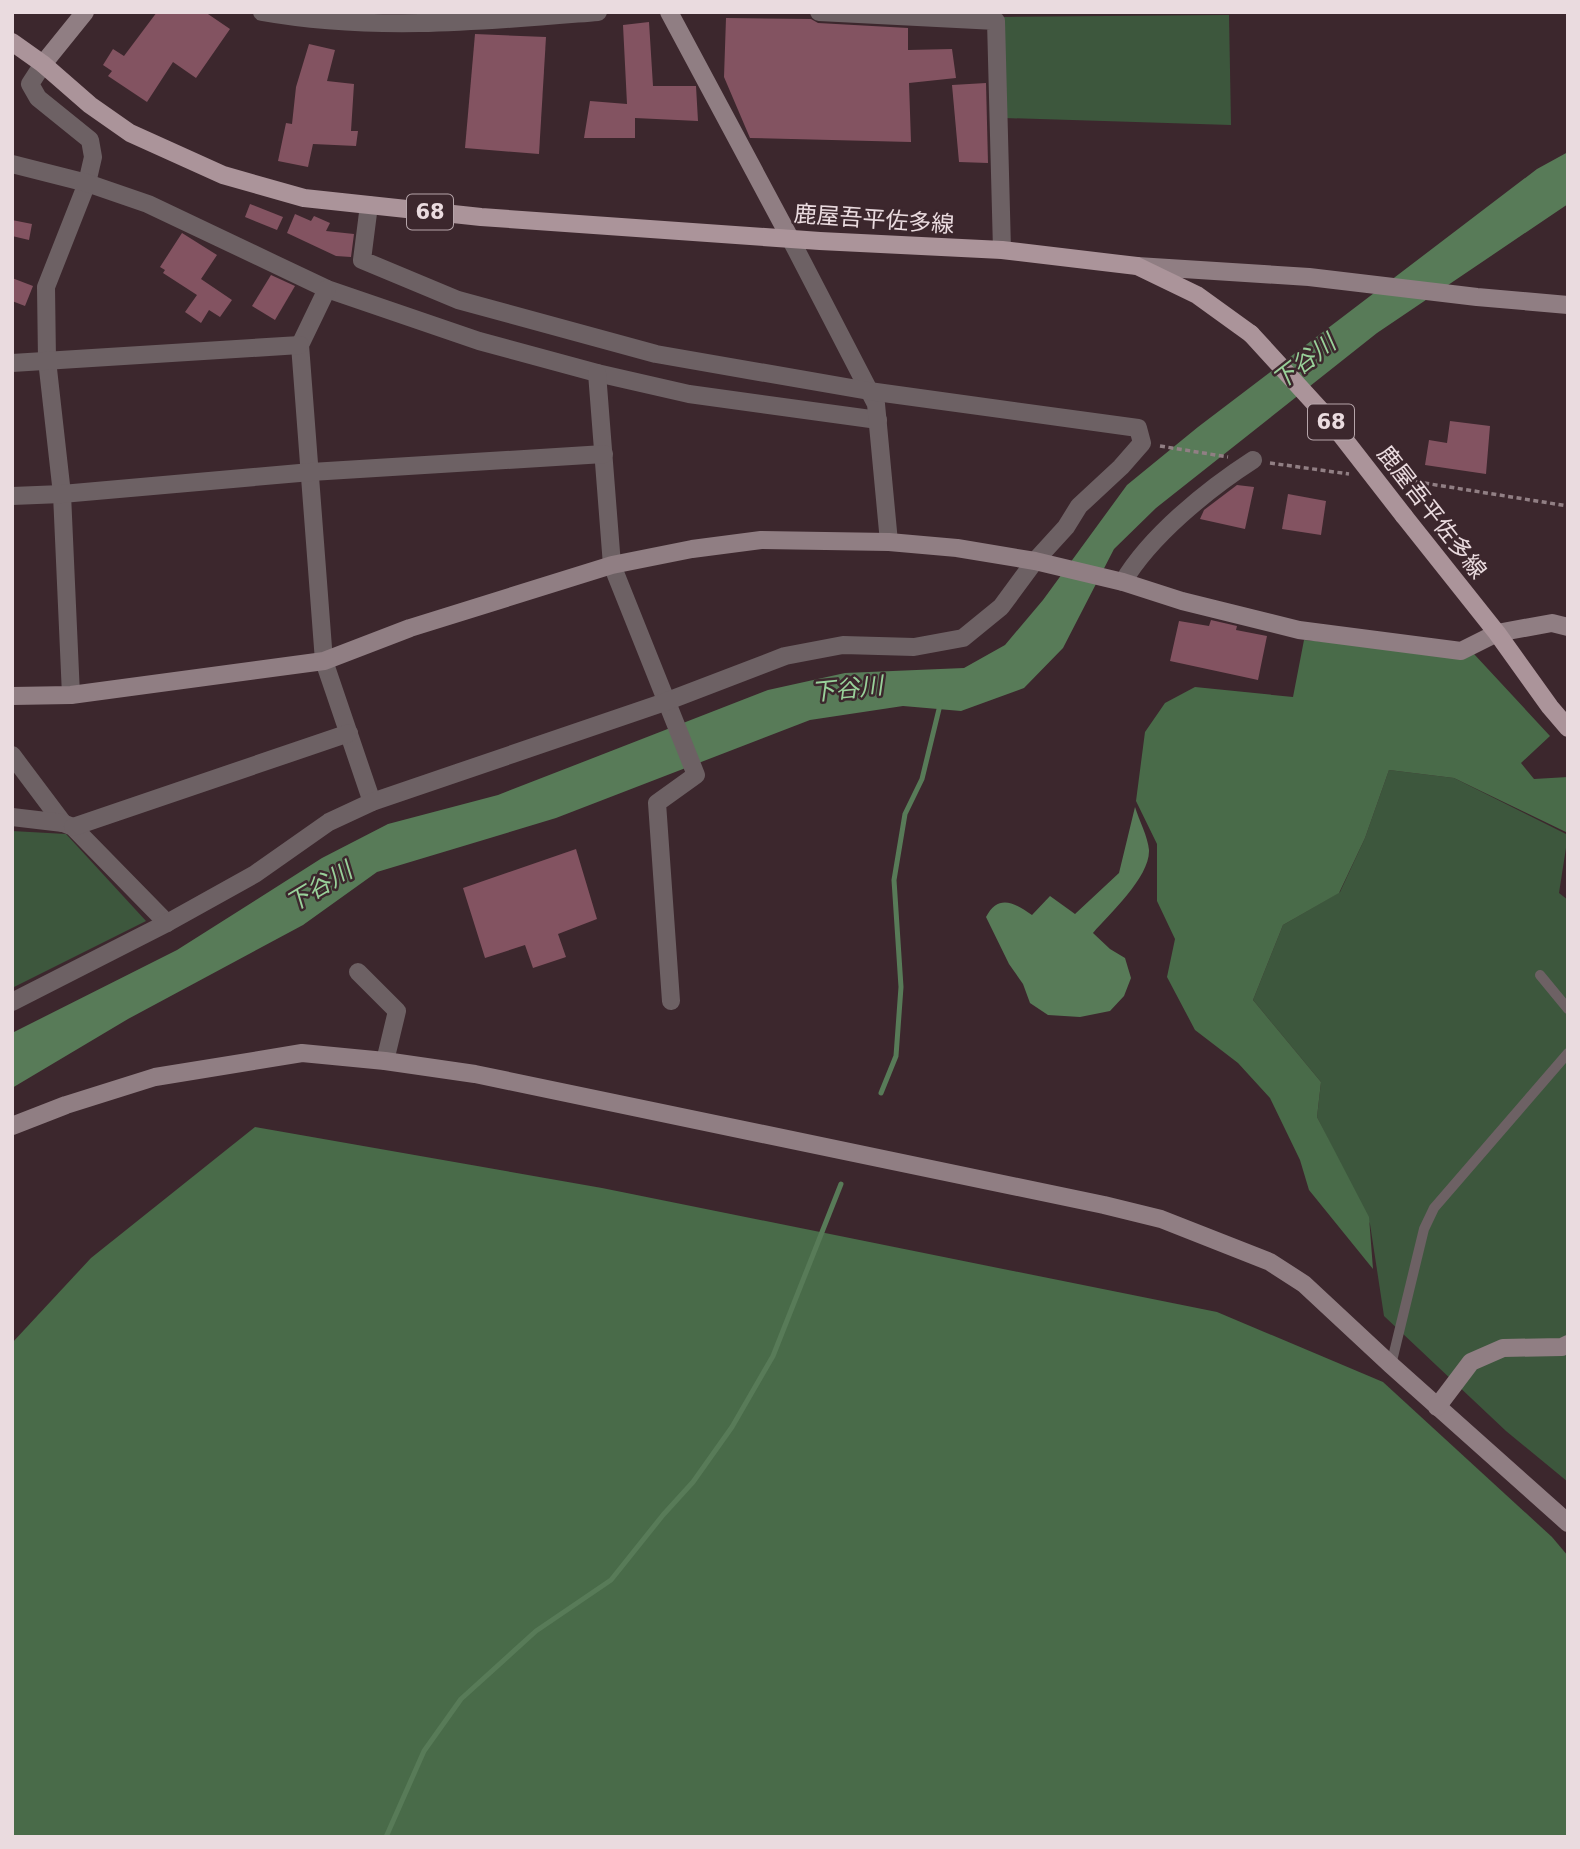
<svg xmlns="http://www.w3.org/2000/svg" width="1580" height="1849" viewBox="0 0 1580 1849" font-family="'DejaVu Sans','Noto Sans JP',sans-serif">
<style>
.green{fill:#3d573d}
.forest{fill:#496b49}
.water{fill:#587b58}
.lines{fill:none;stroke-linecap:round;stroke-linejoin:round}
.stream{stroke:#587b58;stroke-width:5}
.building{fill:#835361}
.path{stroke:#917f84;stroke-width:3.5;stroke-dasharray:5 3.5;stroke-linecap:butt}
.lane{stroke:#6d6164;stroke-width:10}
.street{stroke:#6d6164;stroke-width:18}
.secondary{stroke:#907e83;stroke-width:18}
.primary{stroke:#ab949a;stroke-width:18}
.primary-bridge{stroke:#ab949a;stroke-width:18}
.labels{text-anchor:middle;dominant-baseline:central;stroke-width:5;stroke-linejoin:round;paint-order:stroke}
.shield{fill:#3c272d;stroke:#b6a5aa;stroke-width:2}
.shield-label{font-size:21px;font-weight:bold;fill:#eadbdf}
.street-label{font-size:23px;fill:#eadbdf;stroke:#3c272d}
.water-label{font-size:24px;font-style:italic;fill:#99d19a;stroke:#3c272d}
</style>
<rect width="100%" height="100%" fill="#3c272d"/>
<g class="green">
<polygon points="1229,15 1231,125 1004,118 1001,17"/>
<polygon points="1389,770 1454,778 1568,835 1559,893 1568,900 1568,1482 1506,1431 1384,1316 1370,1224 1317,1117 1321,1082 1253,1000 1283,925 1340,892 1365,838"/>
<polygon points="12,831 66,834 146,921 12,988"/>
</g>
<g class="forest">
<polygon points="1304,640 1474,654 1550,736 1521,763 1534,779 1568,777 1568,833 1454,778 1389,770 1365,838 1339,893 1283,925 1253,1000 1321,1082 1317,1117 1369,1217 1373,1269 1309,1190 1300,1160 1270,1098 1238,1063 1195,1030 1167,977 1175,939 1157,901 1157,844 1136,801 1145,732 1165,703 1195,687 1293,697"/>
<polygon points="255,1127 602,1188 1217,1312 1383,1382 1552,1537 1568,1556 1568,1837 12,1837 12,1343 91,1258"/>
</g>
<g class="water">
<polygon points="1568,152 1568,204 1377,333 1156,508 1114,549 1063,648 1024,688 961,711 903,706 810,720 556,818 377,872 303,925 128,1019 12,1088 12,1033 177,950 322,858 388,824 498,795 768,690 845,673 964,668 1005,645 1043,600 1127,485 1198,427 1537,169"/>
<path d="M1135,807c4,13 13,30 14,43 1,27 -39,63 -56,83l17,16 15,9 6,20 -7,18 -14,15 -30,6 -32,-2 -18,-12 -7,-19 -14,-20 -23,-47c12,-23 28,-15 46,-2l18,-19 25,18 44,-41z"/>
</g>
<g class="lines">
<g class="stream">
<polyline points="881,1093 896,1056 901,987 894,880 905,814 922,779 940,705"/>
<polyline points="386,1837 424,1751 461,1699 536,1631 611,1580 663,1515 693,1482 732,1427 773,1356 841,1184"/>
</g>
</g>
<g class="building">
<polygon points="157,12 205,12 230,29 196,78 173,62 147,102 108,76 112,71 103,65 113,49 124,56"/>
<polygon points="726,18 811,19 818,23 908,28 908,50 952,49 956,78 909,83 911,142 750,138 724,77"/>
<polygon points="649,22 653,86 696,86 698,121 635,118 635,138 584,138 590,101 627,104 623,25"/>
<polygon points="475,34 546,37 539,154 465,148"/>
<polygon points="309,44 335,50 327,81 354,84 351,131 358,131 356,146 313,144 308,167 278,161 286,123 292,124 296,87"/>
<polygon points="986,83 988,163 959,162 952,85"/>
<polygon points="250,204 283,217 277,230 245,217"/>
<polygon points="295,214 311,221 314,216 330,223 326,231 354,234 351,257 336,256 287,233"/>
<polygon points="12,220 32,224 29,240 12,236"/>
<polygon points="182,233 217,255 201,279 232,300 220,317 209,310 201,323 185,312 197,295 163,273 165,270 160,267"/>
<polygon points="271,275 295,286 275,320 252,306"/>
<polygon points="12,278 33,286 25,306 12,301"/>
<polygon points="1450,421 1490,426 1486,474 1425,465 1429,440 1447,443"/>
<polygon points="1237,485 1254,487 1245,529 1200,519 1204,510"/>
<polygon points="1288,494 1326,501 1321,535 1282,529"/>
<polygon points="1211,620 1237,626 1236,630 1267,636 1258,680 1170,661 1179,621 1209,626"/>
<polygon points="576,849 597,919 558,934 566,957 533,968 525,945 485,958 463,888"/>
</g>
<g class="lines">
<g class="path">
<polyline points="1160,446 1228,457"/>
<polyline points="1270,463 1349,474"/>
<polyline points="1399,479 1568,506"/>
</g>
<g class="lane">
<polyline points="1540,975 1568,1009"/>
<polyline points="1391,1365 1424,1229 1434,1208 1568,1053"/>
</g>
<g class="street">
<path d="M262,12c112,20 224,9 336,0"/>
<polyline points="819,12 996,21 1002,250"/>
<polyline points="43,64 30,84 38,98 90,140 93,157 87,183 46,287 47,360 62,494 71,695"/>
<polyline points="12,164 87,183 148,204 327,289 479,341 597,373 689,394 878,420"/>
<polyline points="790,238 876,404 889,542"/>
<polyline points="327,289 300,345 324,661 372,802"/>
<polyline points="12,363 300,345"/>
<polyline points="597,373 612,565 696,775 657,803 671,1001"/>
<polyline points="12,496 62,494 311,472 604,454"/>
<path d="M1123,582c27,-46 85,-93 130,-122"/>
<polyline points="12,755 63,823"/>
<polyline points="12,817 63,823 73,827 167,923"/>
<polyline points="73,827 349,733"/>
<polyline points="358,972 397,1011 385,1061"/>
<polyline points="12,1002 167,923 255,874 329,822 372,802 665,702 785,656 843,645 914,647 963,638 1001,607 1035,561 1066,527 1079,506 1121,467 1142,443 1138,428 869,391 656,354 458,300 362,260 369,205"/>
</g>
<g class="secondary">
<polyline points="669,12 790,238"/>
<polyline points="43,64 85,12"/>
<polyline points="1137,266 1309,277 1477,297 1568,305"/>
<polyline points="12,696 71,695 324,661 410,628 612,565 692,549 761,540 889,542 957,548 1035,561 1123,582 1182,601 1299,630 1461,651 1497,633 1552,623 1568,627"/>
<polyline points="12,1126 66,1105 155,1077 302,1053 385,1061 475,1074 1104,1205 1161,1219 1270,1262 1304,1284 1391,1365 1568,1523"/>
<polyline points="1437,1407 1471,1362 1503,1348 1562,1347 1568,1344"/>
</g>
<g class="primary">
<polyline points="12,42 43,64 90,105 130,133 223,175 304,198 481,217 820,241 1002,250 1137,266 1197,295 1251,334"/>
<polyline points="1404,516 1497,633 1550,707 1568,728"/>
</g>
<polyline class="primary-bridge" points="1251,334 1327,417 1404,516"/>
</g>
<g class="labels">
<g class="shield">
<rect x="407" y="194.5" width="46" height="35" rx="5"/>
<rect x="1308" y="404.5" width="46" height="35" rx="5"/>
</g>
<g class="shield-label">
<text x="430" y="212">68</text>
<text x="1331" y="422">68</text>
</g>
<g class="street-label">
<text transform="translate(874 219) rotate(4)">鹿屋吾平佐多線</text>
<text transform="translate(1432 512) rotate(52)">鹿屋吾平佐多線</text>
</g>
<g class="water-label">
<text transform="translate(1304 362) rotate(-38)">下谷川</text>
<text transform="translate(847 689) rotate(-6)">下谷川</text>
<text transform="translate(319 887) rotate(-31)">下谷川</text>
</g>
</g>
<rect width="1580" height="1849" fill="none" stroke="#eadbdf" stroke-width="28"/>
</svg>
